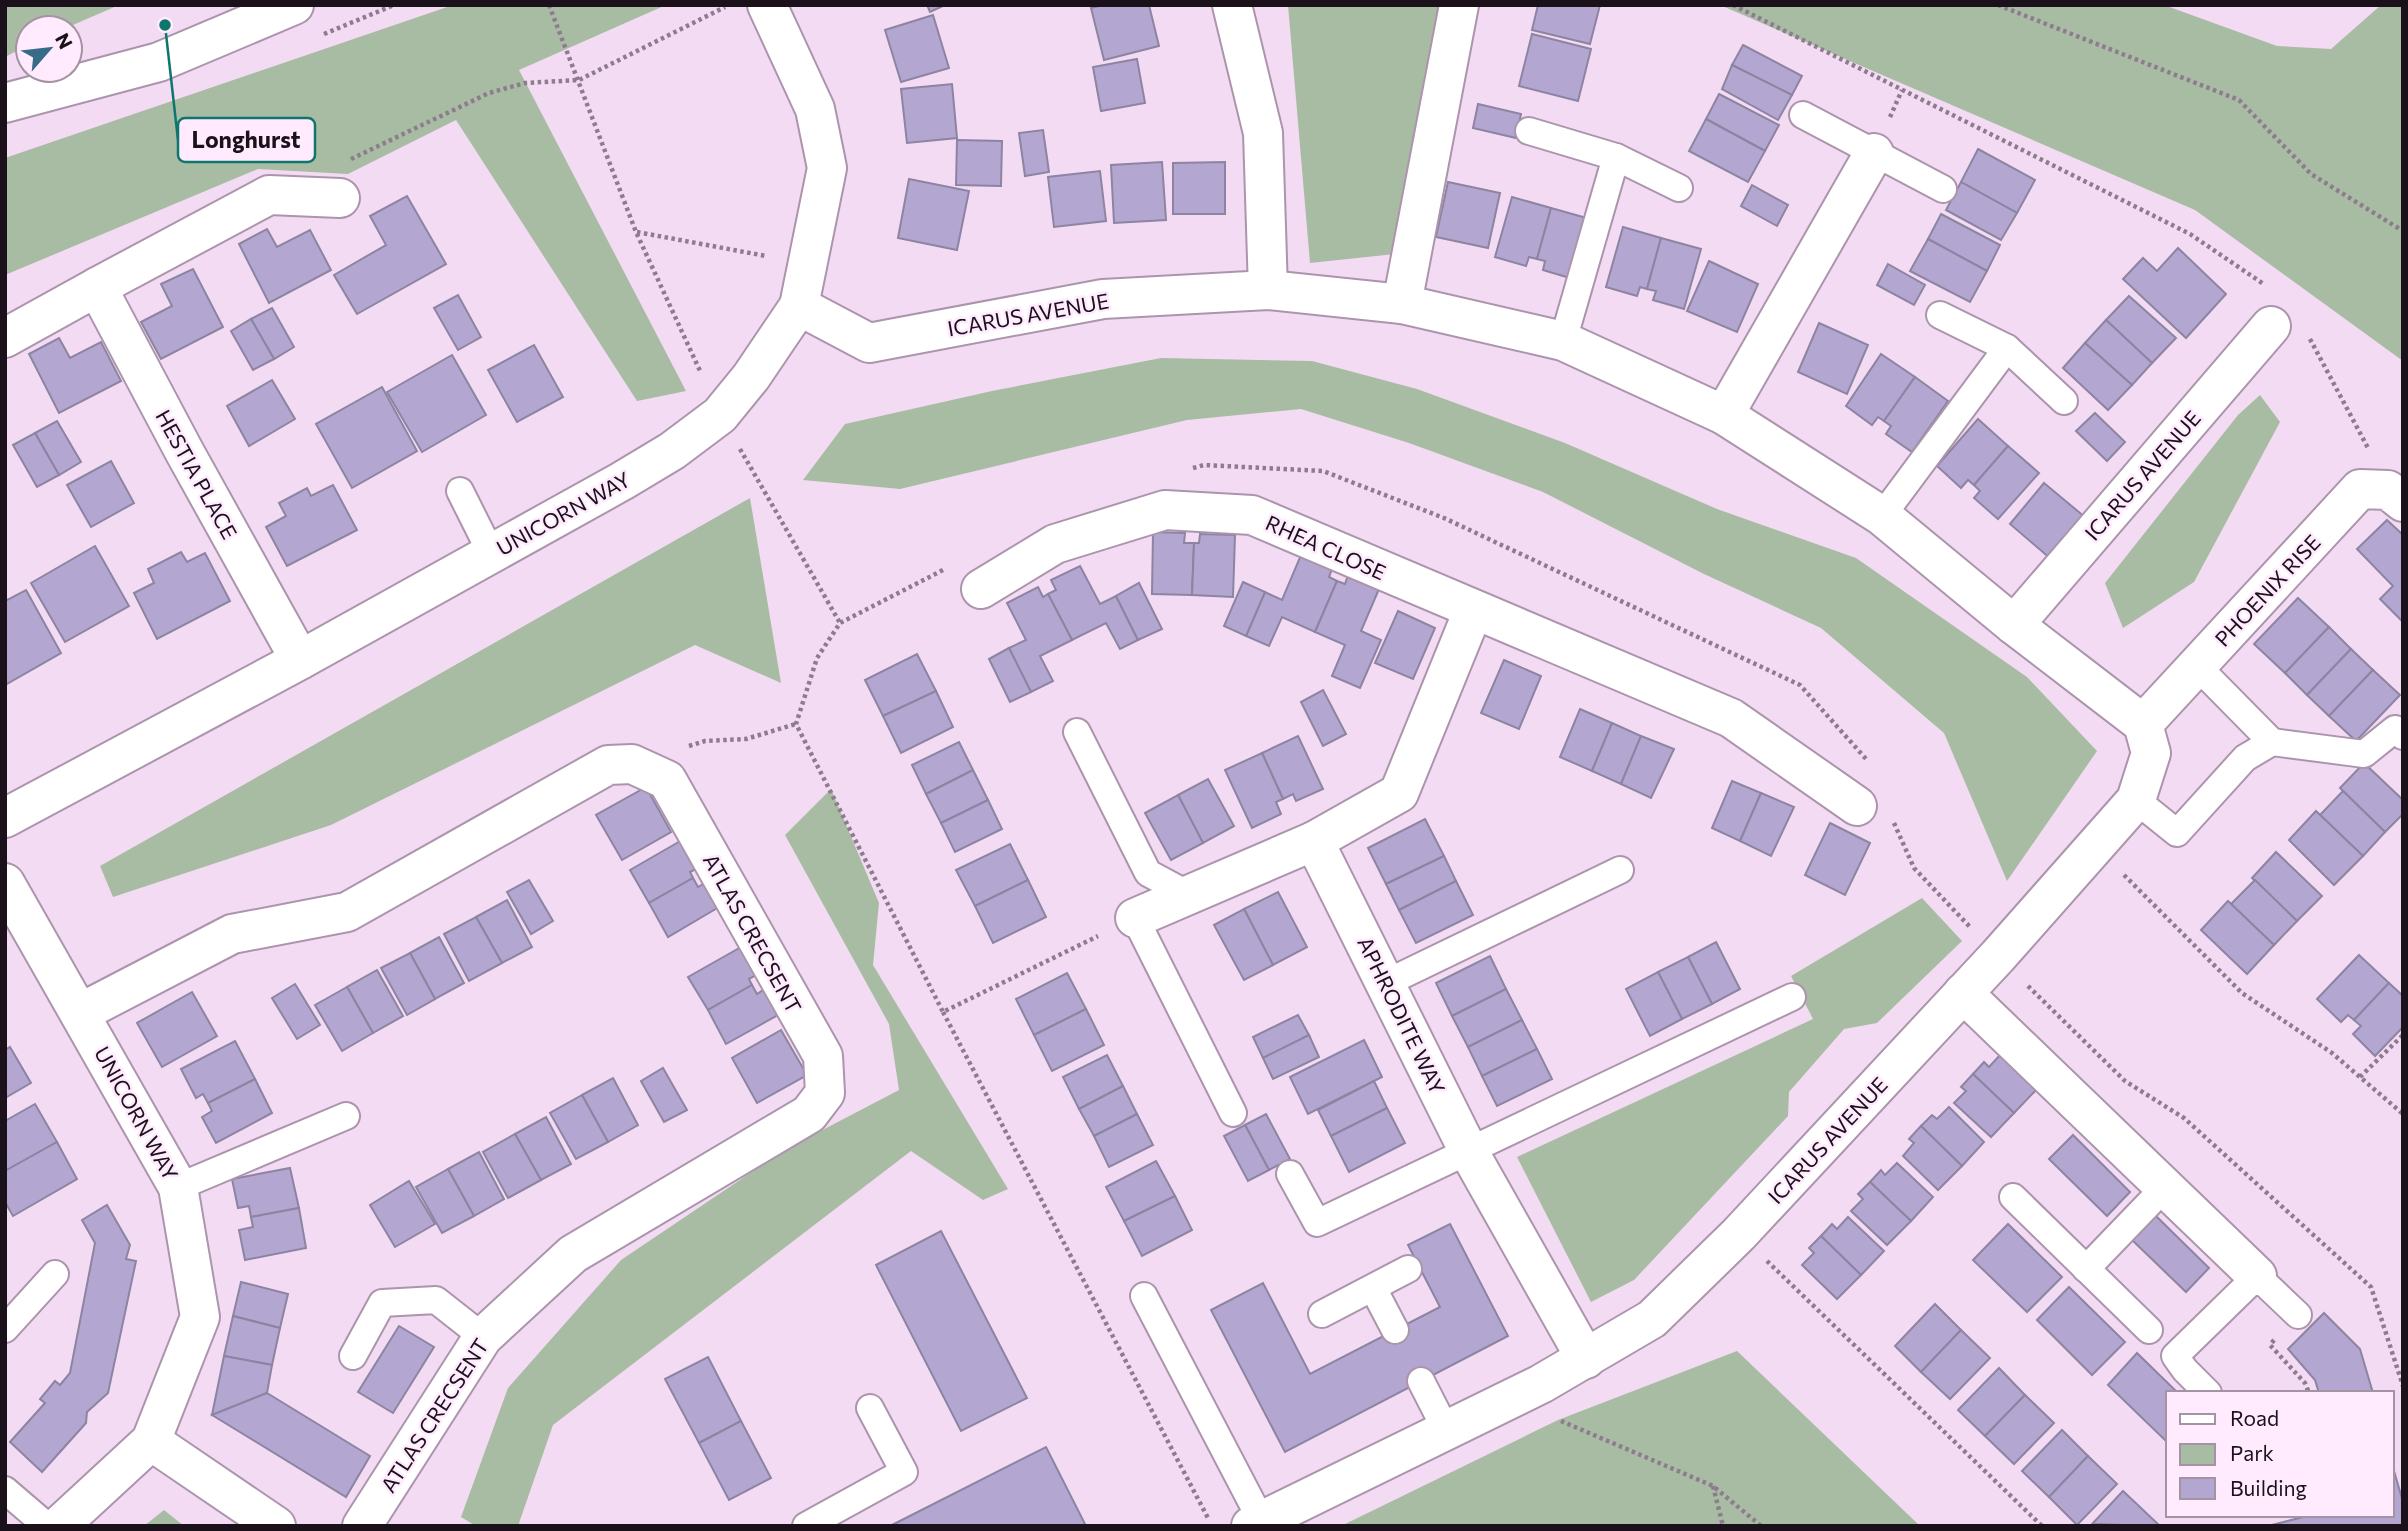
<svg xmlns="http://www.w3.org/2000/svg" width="2408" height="1531" viewBox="0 0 2408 1531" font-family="Commissioner,sans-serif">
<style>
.green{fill:#a8bca3}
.building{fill:#b3a7d2;stroke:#8c84a1;stroke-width:2}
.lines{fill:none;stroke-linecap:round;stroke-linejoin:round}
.service-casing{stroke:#ac95ac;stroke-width:30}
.minor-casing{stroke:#ac95ac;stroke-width:42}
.tertiary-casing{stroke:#ac95ac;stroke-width:42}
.path{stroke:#8d7c8d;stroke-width:4.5;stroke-dasharray:3.5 3.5;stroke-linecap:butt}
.service{stroke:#fff;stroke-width:26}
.minor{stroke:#fff;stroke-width:38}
.tertiary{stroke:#fff;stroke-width:38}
.labels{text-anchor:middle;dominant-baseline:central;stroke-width:5;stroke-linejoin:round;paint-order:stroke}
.street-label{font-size:21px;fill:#1a111a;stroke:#ffeafe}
.leader{fill:none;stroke:#0f766e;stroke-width:2.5}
.callout-dot{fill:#0f766e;stroke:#ffeafe;stroke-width:2.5}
.callout{fill:#ffeafe;stroke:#0f766e;stroke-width:2.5}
.callout-label{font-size:23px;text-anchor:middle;font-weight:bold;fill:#1a111a}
</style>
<rect width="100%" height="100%" fill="#f4dbf4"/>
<g class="green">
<polygon points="5,5 119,5 66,28 28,28 28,45 5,57"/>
<polygon points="453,5 666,5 519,70 686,391 637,401 456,120 348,174 258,169 5,275 5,158"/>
<polygon points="1288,5 1444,5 1395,254 1310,263"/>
<polygon points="1720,5 2164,5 2277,46 2331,49 2381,5 2403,5 2403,361 2195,210"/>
<polygon points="1161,358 1312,361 1417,389 1565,443 1717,509 1856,558 2027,677 2097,751 2007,881 1944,733 1821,628 1704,574 1543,492 1409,443 1301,409 1187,420 900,489 803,480 845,424 992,391"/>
<polygon points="2260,395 2280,422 2194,582 2123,628 2105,583 2238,415"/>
<polygon points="750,498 781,683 695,645 331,825 113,897 100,866"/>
<polygon points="831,789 879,903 873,965 1008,1189 983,1200 911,1151 553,1425 518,1526 476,1526 461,1517 508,1388 621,1260 786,1149 899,1090 889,1024 785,835"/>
<polygon points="1922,898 1962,941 1877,1023 1844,1029 1789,1092 1788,1116 1634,1280 1591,1302 1517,1157 1813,1019 1791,976"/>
<polygon points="1737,1351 1920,1526 1341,1526 1558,1420"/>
<polygon points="164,1510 184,1526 144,1526"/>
</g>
<g class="building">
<polygon points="927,5 945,5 930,12"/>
<polygon points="1103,5 1149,5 1159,46 1104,60 1091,8"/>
<polygon points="1538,5 1600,5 1590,44 1532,30"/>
<polygon points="933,15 949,68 901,82 885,30"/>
<polygon points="1532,34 1591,49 1578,101 1519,86"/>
<polygon points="1743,45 1802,76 1792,95 1732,65"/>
<polygon points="1137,59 1145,103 1101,111 1093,67"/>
<polygon points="1732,65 1792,95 1778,120 1722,89"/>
<polygon points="952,84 957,138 907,143 901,89"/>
<polygon points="1719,94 1779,125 1765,151 1706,119"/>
<polygon points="1478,104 1521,114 1516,138 1473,128"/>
<polygon points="1706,119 1765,151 1748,182 1689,151"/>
<polygon points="1043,130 1049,172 1025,176 1019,133"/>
<polygon points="957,140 1002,141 1001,186 956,185"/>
<polygon points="1978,149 2035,180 2017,213 1961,182"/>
<polygon points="1162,162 1166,220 1114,223 1111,165"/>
<polygon points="1225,162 1225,214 1173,214 1173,163"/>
<polygon points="1100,171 1106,221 1054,227 1048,177"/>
<polygon points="909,179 969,191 957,250 898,238"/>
<polygon points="1448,182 1500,193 1488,248 1436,237"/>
<polygon points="1961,182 2017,213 2001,240 1946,210"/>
<polygon points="1752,185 1788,205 1777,226 1741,206"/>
<polygon points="407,196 446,264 357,314 334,275 386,245 370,216"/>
<polygon points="1512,197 1551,208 1537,259 1529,257 1526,266 1495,257"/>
<polygon points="1551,208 1590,219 1573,279 1543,270 1545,261 1537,259"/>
<polygon points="1941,214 2000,245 1987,271 1928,239"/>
<polygon points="1623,227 1661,238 1647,289 1640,287 1637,296 1606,287"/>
<polygon points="267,229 277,247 310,230 331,270 269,303 239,244"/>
<polygon points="1661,238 1701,249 1684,309 1653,300 1656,291 1647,289"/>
<polygon points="1928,239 1987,271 1970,302 1910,271"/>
<polygon points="2178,248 2226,294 2186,338 2123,279 2143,258 2157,271"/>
<polygon points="1709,261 1758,284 1737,332 1687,311"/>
<polygon points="1888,264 1925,285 1914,305 1877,285"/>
<polygon points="193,269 223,327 161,359 141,322 172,306 161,284"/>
<polygon points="458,295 481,337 458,350 434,308"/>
<polygon points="2129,296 2176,338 2152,363 2106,320"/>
<polygon points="272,308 294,347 274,359 251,319"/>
<polygon points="251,319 274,359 253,370 231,331"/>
<polygon points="2106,320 2152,363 2132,385 2085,343"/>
<polygon points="1819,323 1868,345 1847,394 1798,372"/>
<polygon points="59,338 70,358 101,342 121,381 59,413 29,354"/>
<polygon points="2085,343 2132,385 2108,410 2063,368"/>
<polygon points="534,345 563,397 517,422 488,370"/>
<polygon points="1881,354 1915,377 1884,421 1878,417 1872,425 1846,406"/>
<polygon points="452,355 486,415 422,452 387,392"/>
<polygon points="1915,377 1948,401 1912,452 1886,434 1891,426 1884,421"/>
<polygon points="272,380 295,419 249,446 227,406"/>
<polygon points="382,387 417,451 352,488 316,424"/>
<polygon points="2095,413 2125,442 2107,461 2076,431"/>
<polygon points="1978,419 2008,446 1974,485 1968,480 1961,488 1937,466"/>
<polygon points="57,421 81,462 59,475 35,433"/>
<polygon points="35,433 59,475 37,487 13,445"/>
<polygon points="2008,446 2039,473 1998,519 1974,498 1980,491 1974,485"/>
<polygon points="111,461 134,503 91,527 67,485"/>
<polygon points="2044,483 2086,518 2051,559 2010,524"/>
<polygon points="333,485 357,530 287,566 266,527 286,516 279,503 307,488 311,496"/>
<polygon points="2387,520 2403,535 2403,622 2380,599 2393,586 2357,549"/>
<polygon points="1153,532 1185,533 1184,543 1194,543 1192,595 1152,594"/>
<polygon points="1200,534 1235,535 1233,597 1192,595 1194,543 1199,543"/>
<polygon points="95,546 129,606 65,642 31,583"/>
<polygon points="181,552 187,562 205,553 230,601 157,639 134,593 154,583 148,569"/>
<polygon points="1301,555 1332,569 1329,577 1337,581 1315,632 1282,617 1269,646 1246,636 1265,592 1282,600"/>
<polygon points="1080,566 1100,604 1116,596 1138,640 1120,649 1106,623 1072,640 1048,594 1056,590 1051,580"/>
<polygon points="1348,575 1379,589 1361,631 1381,640 1360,688 1332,676 1345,645 1315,632 1337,581 1345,584"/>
<polygon points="1243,582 1265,592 1246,636 1224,626"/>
<polygon points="1139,583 1162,629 1138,640 1116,596"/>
<polygon points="1038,587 1043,597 1048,594 1072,640 1040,656 1053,681 1031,692 1009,648 1026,640 1007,603"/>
<polygon points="26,590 61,653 5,685 5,601"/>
<polygon points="2298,598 2329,627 2285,673 2254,644"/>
<polygon points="1398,611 1435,628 1413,679 1375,663"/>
<polygon points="2329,627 2351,649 2307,695 2285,673"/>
<polygon points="1009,648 1031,692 1010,702 989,659"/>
<polygon points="2351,649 2373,670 2329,716 2307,695"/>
<polygon points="917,654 936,691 883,716 865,680"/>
<polygon points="1504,660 1541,676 1519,729 1481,713"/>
<polygon points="2373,670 2400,695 2356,741 2329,716"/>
<polygon points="1323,690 1346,734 1323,746 1301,702"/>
<polygon points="936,691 953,727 901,753 883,716"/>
<polygon points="1580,709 1612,723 1592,771 1560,757"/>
<polygon points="1612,723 1641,736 1621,784 1592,771"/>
<polygon points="1298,736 1323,789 1296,801 1293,794 1283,799 1262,753"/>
<polygon points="1641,736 1674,749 1651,798 1621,784"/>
<polygon points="959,742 973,770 926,794 912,765"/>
<polygon points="1262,753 1283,799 1276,802 1281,814 1252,828 1225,770"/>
<polygon points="2364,763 2403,800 2403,814 2385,832 2340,788"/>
<polygon points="973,770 988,800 941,823 926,794"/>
<polygon points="1208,779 1234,826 1203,843 1178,795"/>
<polygon points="1732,781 1761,793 1740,841 1712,828"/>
<polygon points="646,787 671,832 622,860 596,815"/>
<polygon points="2343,791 2385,832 2363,856 2320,815"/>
<polygon points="1761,793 1794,807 1771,856 1740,841"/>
<polygon points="1178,795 1203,843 1171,860 1145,813"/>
<polygon points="988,800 1002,829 955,852 941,823"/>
<polygon points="2316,811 2363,856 2334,885 2289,840"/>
<polygon points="1425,819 1444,856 1386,884 1368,848"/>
<polygon points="1830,823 1870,843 1845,895 1805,875"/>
<polygon points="682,840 698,868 690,872 693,878 649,903 630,870"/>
<polygon points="1010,844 1028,880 975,906 956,870"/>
<polygon points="2276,852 2322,896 2297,921 2252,878"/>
<polygon points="1444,856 1456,881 1399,910 1386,884"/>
<polygon points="693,878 698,887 705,883 719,907 668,937 649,903"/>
<polygon points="529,880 553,921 531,934 507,892"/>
<polygon points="1028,880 1046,917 993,943 975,906"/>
<polygon points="2255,880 2297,921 2274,945 2231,904"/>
<polygon points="1456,881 1473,915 1416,943 1399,910"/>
<polygon points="1278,892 1307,947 1273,965 1244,909"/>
<polygon points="507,900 532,947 502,963 476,917"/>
<polygon points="2228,901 2274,945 2247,974 2201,930"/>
<polygon points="1244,909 1273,965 1244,980 1214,925"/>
<polygon points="476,917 502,963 469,981 444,934"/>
<polygon points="439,937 464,983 435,999 410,953"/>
<polygon points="1716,942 1740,989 1712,1004 1688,957"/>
<polygon points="741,947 756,975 749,979 752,985 708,1010 688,977"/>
<polygon points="410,953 435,999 407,1015 381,968"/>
<polygon points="2359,955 2389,983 2354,1020 2348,1015 2341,1022 2317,999"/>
<polygon points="1490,956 1506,989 1452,1016 1436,983"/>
<polygon points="1688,957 1712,1004 1682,1019 1658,972"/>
<polygon points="377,970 403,1016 373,1033 347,987"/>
<polygon points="1658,972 1682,1019 1650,1036 1626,989"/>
<polygon points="1067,973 1086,1009 1034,1035 1016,999"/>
<polygon points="2389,983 2403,996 2403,1027 2375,1056 2353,1034 2361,1026 2354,1020"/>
<polygon points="295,984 320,1025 297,1039 272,998"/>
<polygon points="752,985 757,994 763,990 778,1015 726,1044 708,1010"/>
<polygon points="347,987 373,1033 342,1051 315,1005"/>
<polygon points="1506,989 1522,1020 1468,1047 1452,1016"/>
<polygon points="192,992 217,1036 162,1067 137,1023"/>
<polygon points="1086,1009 1104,1045 1052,1071 1034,1035"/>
<polygon points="1298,1015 1309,1035 1263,1058 1253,1037"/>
<polygon points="1522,1020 1537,1049 1482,1076 1468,1047"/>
<polygon points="781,1030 807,1075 757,1103 732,1058"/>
<polygon points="1309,1035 1319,1057 1273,1079 1263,1058"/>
<polygon points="1364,1040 1382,1077 1308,1114 1290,1077"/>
<polygon points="235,1041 255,1079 208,1103 203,1094 196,1098 181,1069"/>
<polygon points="10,1047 31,1083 5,1098 5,1050"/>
<polygon points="1537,1049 1552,1079 1497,1106 1482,1076"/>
<polygon points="2001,1054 2037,1089 2014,1113 1973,1074 1984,1062 1989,1067"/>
<polygon points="1107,1055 1123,1086 1079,1109 1063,1077"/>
<polygon points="663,1068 687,1110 664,1122 641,1081"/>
<polygon points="1973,1074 2014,1113 1991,1137 1954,1103 1966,1091 1961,1087"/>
<polygon points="613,1078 638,1125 608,1142 582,1095"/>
<polygon points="255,1079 272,1113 216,1143 202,1117 212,1111 208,1103"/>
<polygon points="1374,1081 1387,1108 1331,1136 1318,1110"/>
<polygon points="1123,1086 1137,1114 1094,1136 1079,1109"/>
<polygon points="582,1095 608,1142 576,1159 550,1113"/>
<polygon points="35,1104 57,1142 5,1171 5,1121"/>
<polygon points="1949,1107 1984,1142 1962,1166 1921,1126 1932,1115 1937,1119"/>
<polygon points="1387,1108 1405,1143 1349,1172 1331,1136"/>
<polygon points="1137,1114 1153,1145 1109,1167 1094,1136"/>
<polygon points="1266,1114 1290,1159 1269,1170 1245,1125"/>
<polygon points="546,1117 571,1164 541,1180 515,1134"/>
<polygon points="1245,1125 1269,1170 1248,1181 1224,1136"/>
<polygon points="1921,1126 1962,1166 1938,1190 1903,1156 1914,1143 1909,1139"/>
<polygon points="515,1134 541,1180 508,1198 483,1152"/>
<polygon points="2073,1135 2130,1192 2107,1216 2049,1159"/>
<polygon points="57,1142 77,1179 13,1216 5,1202 5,1171"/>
<polygon points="479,1152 504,1199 474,1216 448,1169"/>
<polygon points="1156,1161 1175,1196 1124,1221 1106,1187"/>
<polygon points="1897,1163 1933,1197 1911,1221 1870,1182 1881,1170 1885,1175"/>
<polygon points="290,1168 299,1208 251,1217 249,1206 238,1208 232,1179"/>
<polygon points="448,1169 474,1216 442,1233 416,1187"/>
<polygon points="409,1181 435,1224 395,1247 370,1205"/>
<polygon points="1870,1182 1911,1221 1887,1245 1851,1211 1863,1199 1858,1194"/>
<polygon points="1175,1196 1192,1230 1142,1256 1124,1221"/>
<polygon points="107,1205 130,1245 126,1259 136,1261 108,1393 87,1412 86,1423 42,1472 10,1442 45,1403 40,1399 55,1381 60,1385 70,1373 95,1243 82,1220"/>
<polygon points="299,1208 306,1248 245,1260 239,1230 253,1227 251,1217"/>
<polygon points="2155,1215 2209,1268 2186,1292 2131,1239"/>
<polygon points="1848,1217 1884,1251 1861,1275 1821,1236 1832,1224 1837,1229"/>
<polygon points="1450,1224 1508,1336 1285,1452 1211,1310 1263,1283 1310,1374 1440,1307 1408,1245"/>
<polygon points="2008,1224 2062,1277 2027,1312 1973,1260"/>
<polygon points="941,1231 1027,1398 961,1431 876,1265"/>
<polygon points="1821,1236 1861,1275 1837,1299 1802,1265 1814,1253 1809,1248"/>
<polygon points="241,1282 288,1294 280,1328 233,1316"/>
<polygon points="2069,1287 2125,1342 2092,1375 2037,1320"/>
<polygon points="1935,1304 1961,1330 1921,1372 1895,1346"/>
<polygon points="2324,1313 2360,1349 2373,1393 2319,1393 2315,1380 2288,1349"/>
<polygon points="233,1316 280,1328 272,1365 224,1356"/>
<polygon points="399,1326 434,1347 393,1413 358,1392"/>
<polygon points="1961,1330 1990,1358 1950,1399 1921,1372"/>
<polygon points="2137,1353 2178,1393 2168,1393 2168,1443 2108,1385"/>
<polygon points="224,1356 272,1365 267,1393 212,1415"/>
<polygon points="708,1357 741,1421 699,1443 665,1379"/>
<polygon points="1999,1368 2025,1395 1985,1436 1958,1410"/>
<polygon points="267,1393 370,1456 346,1497 212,1415"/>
<polygon points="2025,1395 2054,1423 2014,1464 1985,1436"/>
<polygon points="741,1421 771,1478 729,1500 699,1443"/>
<polygon points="2062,1430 2088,1456 2049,1497 2022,1471"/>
<polygon points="1046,1447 1086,1526 892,1525"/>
<polygon points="2088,1456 2117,1484 2077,1525 2049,1497"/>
<polygon points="2392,1464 2403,1502 2403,1526 2268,1526 2311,1515 2392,1515"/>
<polygon points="2123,1491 2160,1526 2092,1524"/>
</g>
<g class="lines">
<g class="service-casing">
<g id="service">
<polyline points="1803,115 1943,189"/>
<polyline points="1529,131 1616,157 1563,341"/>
<polyline points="1616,157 1679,188"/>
<polyline points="2007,348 2064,401"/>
<polyline points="460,491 491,553"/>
<polyline points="1882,516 2007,348 1940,315"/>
<polyline points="1077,732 1148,873 1189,895"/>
<polyline points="2272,742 2364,754 2395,729 2403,736"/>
<polyline points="2136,800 2177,833 2245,758 2272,742 2197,666"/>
<polyline points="1135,918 1233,1113"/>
<polyline points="1386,983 1620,870"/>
<polyline points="1290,1174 1317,1223 1792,997"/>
<polyline points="178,1187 346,1116"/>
<polyline points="2013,1197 2149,1330"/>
<polyline points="2086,1269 2165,1187"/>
<polyline points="1373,1288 1395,1330"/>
<polyline points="1144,1296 1261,1520"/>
<polyline points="1322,1314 1408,1269"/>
<polyline points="5,1329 55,1274"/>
<polyline points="353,1356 382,1303 436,1300 483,1337"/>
<polyline points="1421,1381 1447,1432"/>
<polyline points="2208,1393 2185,1370 2175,1356 2257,1276 2298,1315"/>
<polyline points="5,1490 47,1526"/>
<polyline points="806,1526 904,1472 870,1408"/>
</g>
</g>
<g class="minor-casing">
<g id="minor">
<polyline points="1232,5 1263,133 1268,290"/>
<polyline points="97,287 269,195 340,198"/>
<polyline points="1402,304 1459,5"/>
<polyline points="799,306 869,343 1103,299 1268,290 1402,304 1563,341 1724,415 1882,516 2014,625 2143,724 2151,753 2136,800 1998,956 1739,1234 1652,1319 1541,1384 1251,1526"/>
<polyline points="5,338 97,287 184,451 300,660"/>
<polyline points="1724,415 1874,153"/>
<polyline points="981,589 1055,544 1165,510 1252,515 1731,718 1857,806"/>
<polyline points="2014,625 2271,326"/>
<polyline points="2143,724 2360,489 2388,490 2403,502"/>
<polyline points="5,818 300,660 622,481 672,451 720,415 751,377 799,306 827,168 815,109 767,5"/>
<polyline points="1314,841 1399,793 1473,611"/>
<polyline points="5,883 178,1187 200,1317 151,1441 59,1526"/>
<polyline points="1135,918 1314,841 1469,1152 1586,1359"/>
<polyline points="1963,993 2257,1276"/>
<polyline points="80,1013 232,934 347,912 608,765 632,764 667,780 823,1056 825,1093 809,1114 573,1254 483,1337 362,1526"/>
<polyline points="151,1441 276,1526"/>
</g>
</g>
<g class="tertiary-casing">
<polyline id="tertiary" points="5,103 159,62 294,5"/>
</g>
<g class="path">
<polyline points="549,5 636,232 701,373"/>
<polyline points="1733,5 2190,234 2265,285"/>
<polyline points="1998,5 2239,100 2311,174 2403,231"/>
<polyline points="324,34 394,5"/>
<polyline points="1890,117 1902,90"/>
<polyline points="351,159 489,93 525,83 579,80 725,7"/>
<polyline points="637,232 766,256"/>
<polyline points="2310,339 2368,448"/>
<polyline points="740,449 840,623"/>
<polyline points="1193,468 1204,465 1323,471 1444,518 1800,685 1867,760"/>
<polyline points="943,570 840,623 817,658 796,724 943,1012 1098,936"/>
<polyline points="689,746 705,741 746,739 796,724"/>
<polyline points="1894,823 1914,868 1970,927"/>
<polyline points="2124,875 2242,993 2332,1053 2403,1114"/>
<polyline points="2028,986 2125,1081 2184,1118 2371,1287 2403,1386"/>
<polyline points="943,1012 1209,1520"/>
<polyline points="2360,1077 2403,1035"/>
<polyline points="1767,1261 2042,1526"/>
<polyline points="2274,1340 2270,1345 2305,1383 2309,1393"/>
<polyline points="1561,1421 1713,1486 1761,1526"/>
<polyline points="1713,1486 1723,1526"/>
</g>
<use href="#service" class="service"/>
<use href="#minor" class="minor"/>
<use href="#tertiary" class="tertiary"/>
</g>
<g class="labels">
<g class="street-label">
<text transform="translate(1028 314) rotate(-10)">ICARUS AVENUE</text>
<text transform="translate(197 474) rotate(61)">HESTIA PLACE</text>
<text transform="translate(2142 475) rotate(-49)">ICARUS AVENUE</text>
<text transform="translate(563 513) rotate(-29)">UNICORN WAY</text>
<text transform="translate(1326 547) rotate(24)">RHEA CLOSE</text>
<text transform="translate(2267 590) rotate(-47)">PHOENIX RISE</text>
<text transform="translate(753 933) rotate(61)">ATLAS CRECSENT</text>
<text transform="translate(1402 1015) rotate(64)">APHRODITE WAY</text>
<text transform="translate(137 1113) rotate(61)">UNICORN WAY</text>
<text transform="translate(1827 1140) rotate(-47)">ICARUS AVENUE</text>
<text transform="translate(434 1415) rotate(-57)">ATLAS CRECSENT</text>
</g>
</g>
<path class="leader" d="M165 25L178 140"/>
<circle class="callout-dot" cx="165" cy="25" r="7"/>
<rect class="callout" x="178" y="118" width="137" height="44" rx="7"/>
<g class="callout-label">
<text x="246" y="148">Longhurst</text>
</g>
<rect width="2408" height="1531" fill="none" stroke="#1a111a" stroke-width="14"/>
<rect x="2166" y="1391" width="228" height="126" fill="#ffeafe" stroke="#a393a3" stroke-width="2"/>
<rect x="2180" y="1414" width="35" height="10" fill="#ffffff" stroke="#a393a3" stroke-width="2"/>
<text x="2230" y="1426" font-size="21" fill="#1a111a">Road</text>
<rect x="2180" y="1444" width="35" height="21" fill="#a8bca3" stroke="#a393a3" stroke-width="2"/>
<text x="2230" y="1461" font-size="21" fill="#1a111a">Park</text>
<rect x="2180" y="1478" width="35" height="21" fill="#b3a7d2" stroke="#a393a3" stroke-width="2"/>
<text x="2230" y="1496" font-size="21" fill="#1a111a">Building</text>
<g transform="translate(49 49) rotate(62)"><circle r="33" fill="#ffeafe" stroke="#a393a3" stroke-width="2"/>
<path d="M0-5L12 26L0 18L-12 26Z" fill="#376b87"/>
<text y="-10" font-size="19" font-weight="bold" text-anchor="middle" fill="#1a111a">N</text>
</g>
</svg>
